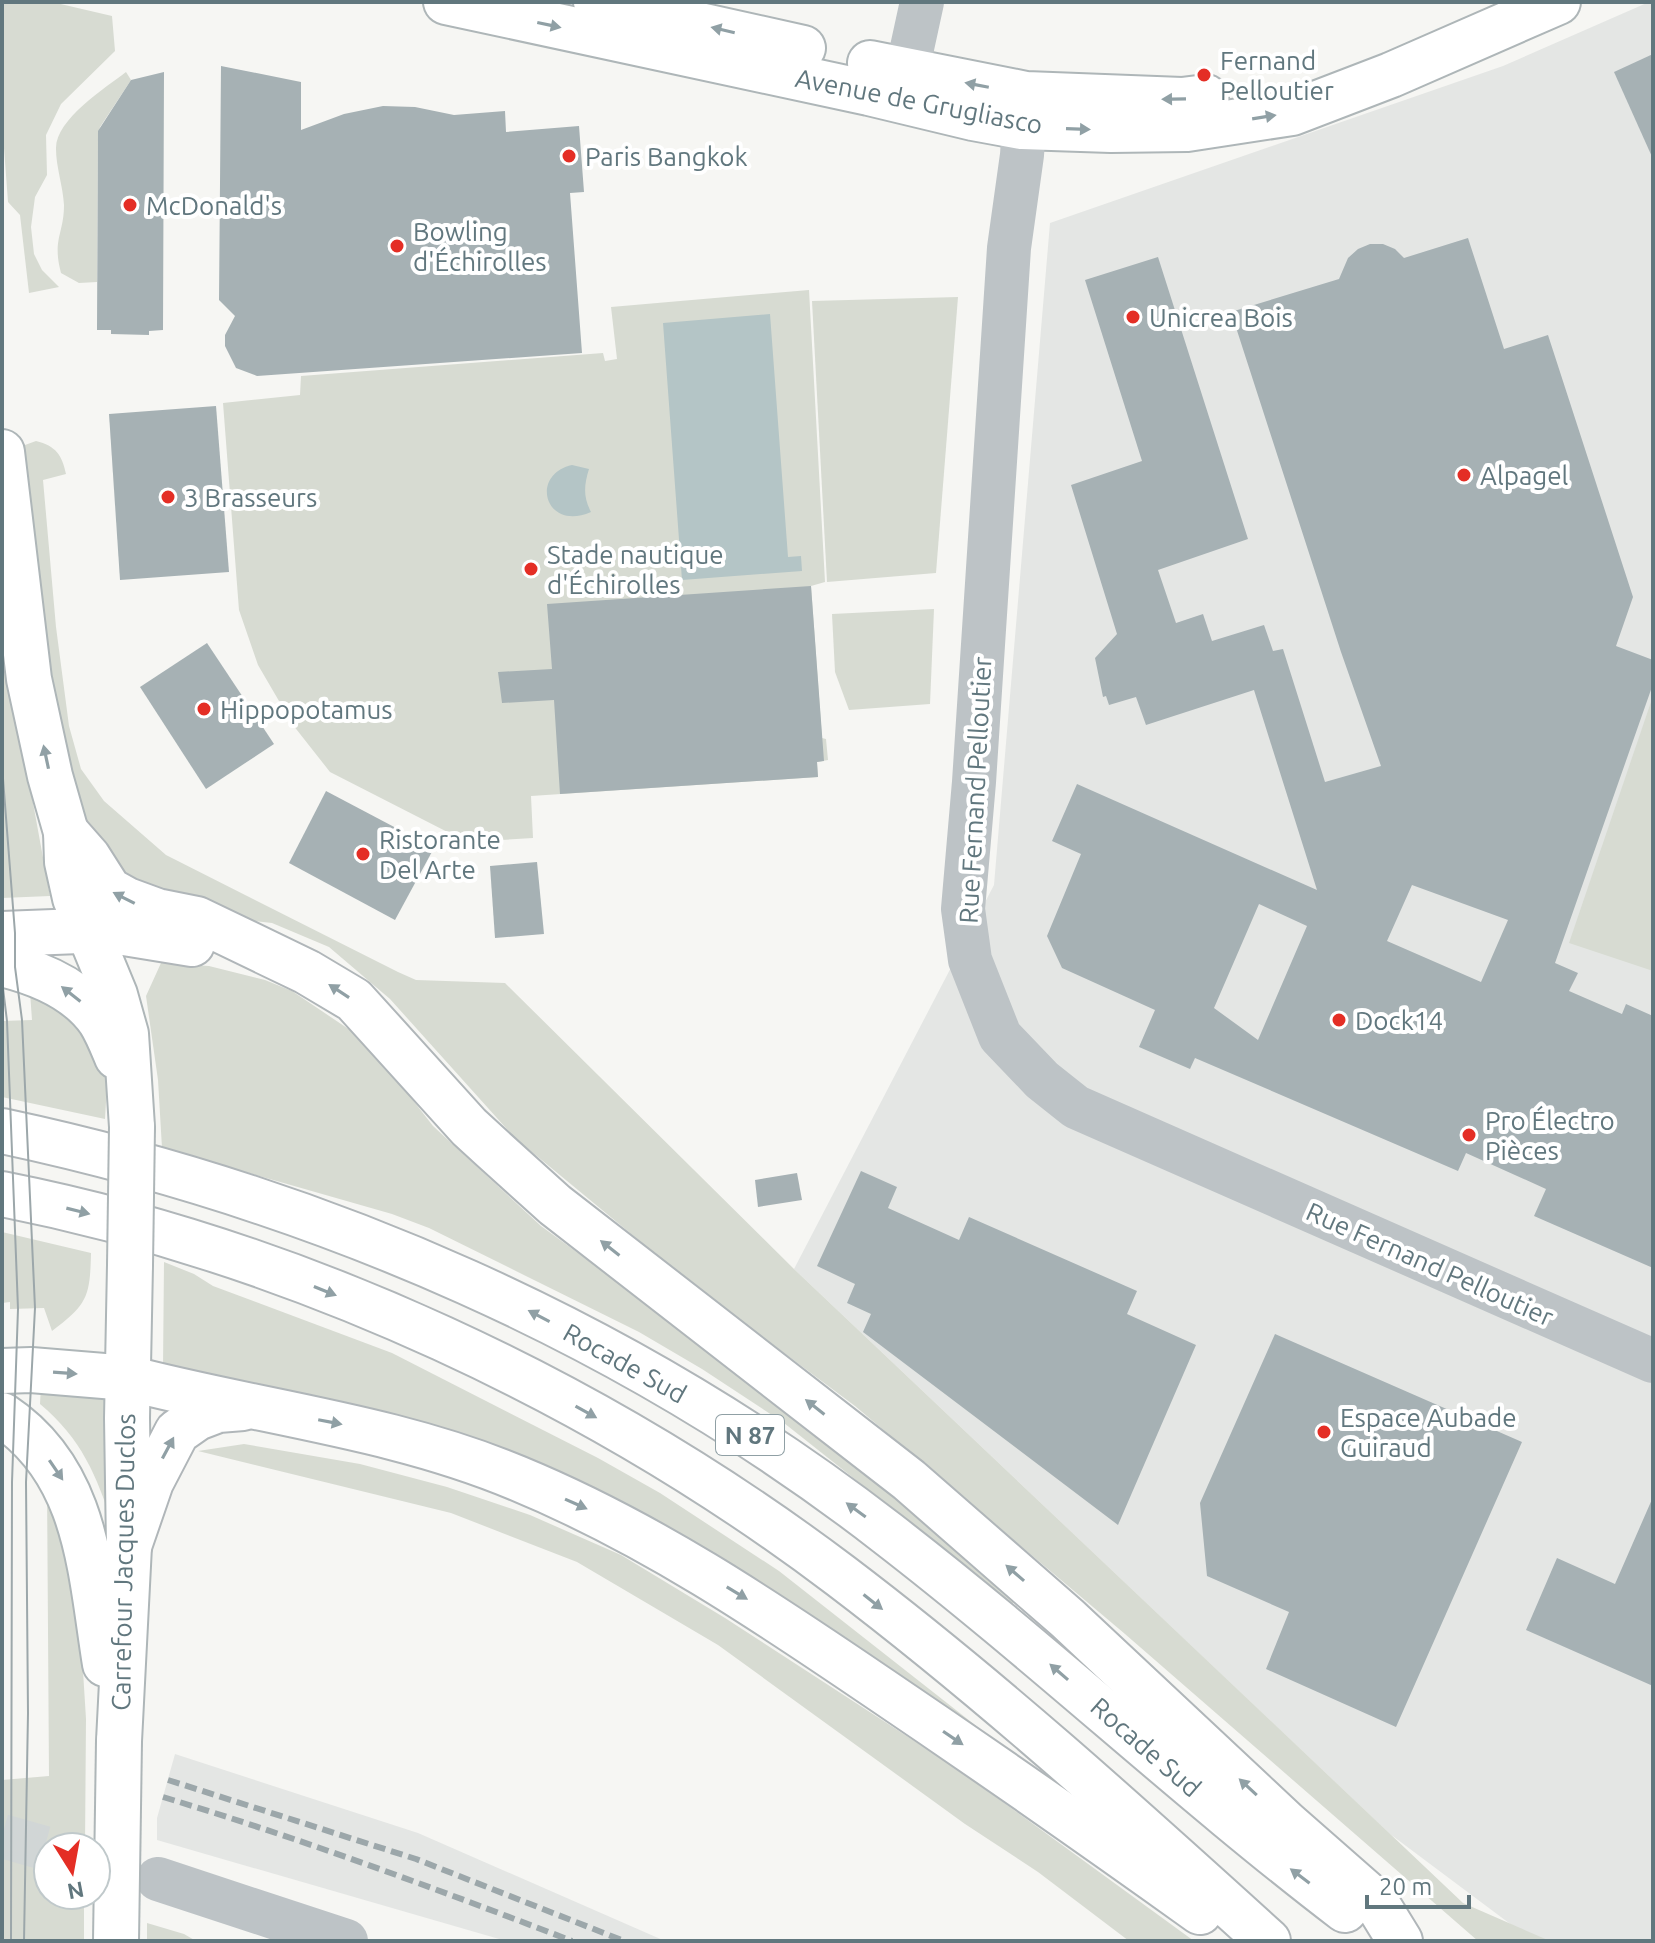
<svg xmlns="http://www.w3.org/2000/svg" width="1655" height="1943" viewBox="0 0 1655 1943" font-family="Ubuntu,sans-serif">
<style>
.built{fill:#e4e6e4}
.green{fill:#d7dbd2}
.water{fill:#b4c5c6}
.building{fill:#a6b1b4;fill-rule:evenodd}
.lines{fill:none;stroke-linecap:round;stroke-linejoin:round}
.minor-tunnel{stroke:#d1d6d6;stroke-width:44;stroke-dasharray:44 22;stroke-linecap:butt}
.major-casing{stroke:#aeb6b8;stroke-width:48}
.highway-casing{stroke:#b0b6b9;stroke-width:48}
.minor{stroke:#bdc3c6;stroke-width:44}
.major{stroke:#fff;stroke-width:44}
.highway{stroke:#fff;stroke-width:44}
.tram{stroke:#9ca7aa;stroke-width:2}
.rail{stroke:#9ca7aa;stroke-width:6;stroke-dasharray:12 6;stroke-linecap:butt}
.major-bridge-casing{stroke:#aeb6b8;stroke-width:48;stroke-linecap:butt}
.major-bridge{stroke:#fff;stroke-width:44}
.oneway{fill:#90a0a5}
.poi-dot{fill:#e42e25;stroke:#fff;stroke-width:3}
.labels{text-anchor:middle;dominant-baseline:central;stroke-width:8;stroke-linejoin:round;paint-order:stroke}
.shield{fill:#fff;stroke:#90a0a5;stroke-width:2}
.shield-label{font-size:24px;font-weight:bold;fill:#61777e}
.poi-label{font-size:26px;fill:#61777e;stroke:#fff;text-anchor:start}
.street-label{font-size:26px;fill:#61777e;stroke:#fff}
</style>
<rect width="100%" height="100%" fill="#f6f6f3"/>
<g class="built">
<polygon points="1649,2 1653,2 1653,1941 1533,1941 1390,1834 794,1269 994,885 1050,223 1503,66"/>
<polygon points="175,1754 418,1833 665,1941 506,1941 157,1840 157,1818"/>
</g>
<g class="green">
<polygon points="4,2 52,2 112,16 115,51 61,104 46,135 47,175 35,197 31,227 34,254 42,270 59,287 29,293 20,215 8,202 2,121 2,6"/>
<path d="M126,72l5,8 -31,47 -2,10 -1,145 -18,1 -18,-10c-9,-34 3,-39 3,-68 -1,-19 -8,-38 -8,-56 -1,-29 49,-61 70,-77z"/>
<polygon points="809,290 825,582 811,586 822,738 826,739 828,760 817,762 818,777 531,796 533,838 467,842 330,772 293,725 258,665 239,610 223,403 300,395 301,376 603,353 605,361 617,359 611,307"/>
<polygon points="958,297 936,573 827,582 812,301"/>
<path d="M36,441c20,5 26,14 30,33l-23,6 13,147 13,99 12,43 23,32 62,54 232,117 18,8 89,3 289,286 669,634 87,38h-72l-353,-307 -270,-228 -162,-121 -178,-147 -125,-139 -61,-52 -57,-24 -88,-10 -104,-63 -68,-385 13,-20z"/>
<polygon points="2,606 17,715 50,896 2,898"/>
<polygon points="934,609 930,704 849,710 835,672 832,614"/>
<polygon points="1653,696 1653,971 1569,943"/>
<polygon points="161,963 209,966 265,980 292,991 350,1030 387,1067 433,1126 541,1226 682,1329 1021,1595 1008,1608 943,1549 784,1423 702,1369 639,1332 429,1228 392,1214 162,1148 158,1080 146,996"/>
<polygon points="30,992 57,998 96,1049 107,1085 105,1119 2,1097 2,1021 32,1020"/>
<path d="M2,1232l89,21c-1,43 -3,51 -39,78l-8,-23 -34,1v-7l-8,1z"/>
<polygon points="164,1262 194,1274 213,1286 392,1353 598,1458 660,1493 779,1571 989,1736 983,1744 711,1565 163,1367"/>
<path d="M41,1385l81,9 -9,131c-17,-50 -31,-86 -73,-121z"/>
<polygon points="244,1444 360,1464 447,1487 530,1515 621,1555 725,1618 959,1770 1194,1941 1129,1941 1038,1872 965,1824 718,1645 577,1562 451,1513 198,1451"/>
<polygon points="47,1484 65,1531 82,1655 86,1719 85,1847 48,1847 48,1895 84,1895 84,1941 2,1941 2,1780 49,1776"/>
<polygon points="147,1923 184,1934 196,1941 147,1941"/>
</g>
<g class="water">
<polygon points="770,314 788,557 801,556 802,571 682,580 663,323"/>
<path d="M572,465l17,4c-5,16 -6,28 2,43 -46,20 -62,-37 -19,-47z"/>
</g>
<g class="building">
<polygon points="1653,54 1653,159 1614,72"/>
<polygon points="221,66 301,82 301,130 344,114 383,106 415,107 454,115 505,111 506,132 579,126 584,192 570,193 582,353 257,376 236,368 225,346 225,335 235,316 219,300"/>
<polygon points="164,72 163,330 149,331 149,335 111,334 111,330 97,330 98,131 131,80"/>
<path d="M1468,238l36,111 44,-14 85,262 -17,49 37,14v24l-98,279 23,10 -9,18 53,23 4,-10 27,12v252l-119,-52 12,-27 -80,-36 -8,18 -263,-113 -5,11 -51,-22 16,-37 -93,-42 -15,-32 34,-82 -29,-13 25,-57 240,106 -63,-200 -108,35 -10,-28 -27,8 -3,-9 -3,1 -8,-39 22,-24 -46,-149 71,-24 -57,-181 73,-23 90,282 -90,31 18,53 27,-9 9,27 52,-16 9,26 10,-2 42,133 56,-16 -40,-114 -110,-340 108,-33 9,-21 10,-9 12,-5h13l12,5 9,9zM1412,885l96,35 -27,62 -94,-41zM1259,904l48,22 -49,114 -44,-32z"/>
<polygon points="216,406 229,572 120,580 109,414"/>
<polygon points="811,586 824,761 817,762 818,777 560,794 554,700 502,703 498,672 552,669 547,604"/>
<polygon points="207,643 274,744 206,789 140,687"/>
<polygon points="326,791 434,848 395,920 289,863"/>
<polygon points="537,862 544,934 495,938 490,866"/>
<polygon points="861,1171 897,1187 888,1208 959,1240 969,1217 1137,1291 1127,1314 1196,1345 1118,1525 863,1332 871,1314 847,1303 855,1284 817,1266"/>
<polygon points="797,1173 802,1200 758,1207 755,1180"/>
<polygon points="1275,1334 1522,1442 1396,1727 1266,1669 1289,1612 1207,1576 1200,1503"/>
<polygon points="1653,1497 1653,1686 1526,1630 1557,1558 1615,1584"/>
</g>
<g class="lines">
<polyline class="minor-tunnel" points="2,1836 48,1849"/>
<g class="major-casing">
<g id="major">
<polyline points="446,2 869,93 973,118 1022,127 1111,130 1187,129 1292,113 1391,75 1558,2"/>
<polyline points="596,2 803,48"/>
<polyline points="870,63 1026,94 1182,100 1206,97"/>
<polyline points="2,452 29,679 50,776 66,832 67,862 75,898 115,995 126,1034 132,1127"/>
<path d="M2,964c37,9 76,25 98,57 7,11 12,24 17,36"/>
<polyline points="2,1371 31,1370 128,1378"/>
<path d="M2,1415c86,57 88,156 103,249"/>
<polyline points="119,1741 129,1546 127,1418 130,1265"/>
</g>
</g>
<g class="highway-casing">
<g id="highway">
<polyline points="66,832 88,857 109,890 127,900 157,911 197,919 307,972 354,1000 469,1127 493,1149 555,1205 909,1480 1067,1618 1286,1823 1376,1902 1400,1941"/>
<polyline points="2,934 106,930 192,944"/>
<path d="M2,1131c319,68 626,201 885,402 157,121 301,257 458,377"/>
<path d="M2,1194c298,59 597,199 839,382 149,113 288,239 427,365"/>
<path d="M128,1378c129,34 265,48 389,100 131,54 247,132 363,211 108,73 214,147 320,223"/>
<polyline points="129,1546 151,1482 177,1432 197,1418 218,1410 243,1408"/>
</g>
</g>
<g class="minor">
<polyline points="907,71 922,2"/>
<polyline points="1026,94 1022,155 1009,248 974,782 963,909 970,960 1000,1036 1042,1080 1076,1107 1653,1361"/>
<polyline points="158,1879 346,1941"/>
</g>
<use href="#major" class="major"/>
<use href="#highway" class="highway"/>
<g class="tram">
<polyline points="2,766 15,933 15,967 22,1020 35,1308 26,1482 28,1713 24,1941"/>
<polyline points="2,980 7,1021 18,1309 12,1482 11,1941"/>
</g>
<g class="rail">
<polyline points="168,1780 416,1859 624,1941"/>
<path d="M163,1797c139,42 274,92 409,144"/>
</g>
<g class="major-bridge-casing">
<g id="major-bridge">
<polyline points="130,1265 132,1127"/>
<polyline points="116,1941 119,1741"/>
</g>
</g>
<use href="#major-bridge" class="major-bridge"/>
</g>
<defs><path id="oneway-solid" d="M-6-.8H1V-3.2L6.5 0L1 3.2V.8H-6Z" transform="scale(2)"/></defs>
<g class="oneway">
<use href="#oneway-solid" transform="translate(549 25) rotate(12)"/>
<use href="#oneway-solid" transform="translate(723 30) rotate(-167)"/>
<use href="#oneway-solid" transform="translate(977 85) rotate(-169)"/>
<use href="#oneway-solid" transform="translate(1174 99) rotate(179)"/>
<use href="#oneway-solid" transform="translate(1264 117) rotate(-9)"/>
<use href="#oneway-solid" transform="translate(1078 129) rotate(2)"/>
<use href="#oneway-solid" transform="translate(46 757) rotate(-102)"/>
<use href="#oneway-solid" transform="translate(124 898) rotate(-153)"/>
<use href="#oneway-solid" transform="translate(339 991) rotate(-147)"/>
<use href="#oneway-solid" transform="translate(71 994) rotate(-142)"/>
<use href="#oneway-solid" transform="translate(78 1211) rotate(14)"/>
<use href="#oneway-solid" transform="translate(610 1248) rotate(-142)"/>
<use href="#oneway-solid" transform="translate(325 1291) rotate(22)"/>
<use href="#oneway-solid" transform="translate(539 1316) rotate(-152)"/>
<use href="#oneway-solid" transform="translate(65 1373) rotate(4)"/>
<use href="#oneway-solid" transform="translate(815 1407) rotate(-142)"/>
<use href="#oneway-solid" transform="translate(586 1412) rotate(29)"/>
<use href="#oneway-solid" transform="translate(330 1422) rotate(11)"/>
<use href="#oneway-solid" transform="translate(168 1448) rotate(-62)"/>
<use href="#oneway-solid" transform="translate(56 1470) rotate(56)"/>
<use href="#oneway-solid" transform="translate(576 1504) rotate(24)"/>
<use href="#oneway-solid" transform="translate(856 1510) rotate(-144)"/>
<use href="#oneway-solid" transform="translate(1015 1573) rotate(-139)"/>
<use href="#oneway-solid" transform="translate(737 1593) rotate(31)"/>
<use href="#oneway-solid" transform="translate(873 1602) rotate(38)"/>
<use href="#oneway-solid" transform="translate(1059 1672) rotate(-139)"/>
<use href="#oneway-solid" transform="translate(953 1738) rotate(34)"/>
<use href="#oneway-solid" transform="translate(1248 1787) rotate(-137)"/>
<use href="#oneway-solid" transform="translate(1300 1876) rotate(-143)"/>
</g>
<g class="poi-dot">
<circle cx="1204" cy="75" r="8"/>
<circle cx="569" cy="156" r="8"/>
<circle cx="130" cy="205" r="8"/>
<circle cx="397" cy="246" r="8"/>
<circle cx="1133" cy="317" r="8"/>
<circle cx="1464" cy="475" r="8"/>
<circle cx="168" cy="497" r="8"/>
<circle cx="531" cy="569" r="8"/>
<circle cx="204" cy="709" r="8"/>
<circle cx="363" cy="854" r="8"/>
<circle cx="1339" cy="1020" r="8"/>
<circle cx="1469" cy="1135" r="8"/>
<circle cx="1324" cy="1432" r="8"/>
</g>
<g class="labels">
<rect class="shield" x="716" y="1415" width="68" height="40" rx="6"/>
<g class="shield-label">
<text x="750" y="1435">N 87</text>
</g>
<g class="poi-label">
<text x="1220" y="60">Fernand<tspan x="1220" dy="30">Pelloutier</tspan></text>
<text x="585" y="156">Paris Bangkok</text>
<text x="146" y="205">McDonald's</text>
<text x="413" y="231">Bowling<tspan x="413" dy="30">d'Échirolles</tspan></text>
<text x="1149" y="317">Unicrea Bois</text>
<text x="1480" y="475">Alpagel</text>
<text x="184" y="497">3 Brasseurs</text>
<text x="547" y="554">Stade nautique<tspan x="547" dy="30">d'Échirolles</tspan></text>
<text x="220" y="709">Hippopotamus</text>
<text x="379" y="839">Ristorante<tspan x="379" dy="30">Del Arte</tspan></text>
<text x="1355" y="1020">Dock14</text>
<text x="1485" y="1120">Pro Électro<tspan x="1485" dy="30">Pièces</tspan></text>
<text x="1340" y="1417">Espace Aubade<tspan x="1340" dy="30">Guiraud</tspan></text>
</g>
<g class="street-label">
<text transform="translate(919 101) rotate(11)">Avenue de Grugliasco</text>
<text transform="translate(975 790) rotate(-87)">Rue Fernand Pelloutier</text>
<text transform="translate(1430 1264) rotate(24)">Rue Fernand Pelloutier</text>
<text transform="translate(625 1363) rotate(29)">Rocade Sud</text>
<text transform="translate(123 1562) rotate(-89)">Carrefour Jacques Duclos</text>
<text transform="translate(1146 1747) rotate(41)">Rocade Sud</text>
</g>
</g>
<rect width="1655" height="1943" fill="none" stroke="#61777e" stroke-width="8"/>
<g transform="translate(72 1871) rotate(169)"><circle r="38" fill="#ffffff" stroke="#c0c9cb" stroke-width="2"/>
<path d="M0-6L14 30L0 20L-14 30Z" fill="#e42e25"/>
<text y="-12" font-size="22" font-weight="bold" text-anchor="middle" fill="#61777e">N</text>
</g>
<path d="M1367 1895v12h102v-12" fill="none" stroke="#61777e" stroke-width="4"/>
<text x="1379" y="1895" font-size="24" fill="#61777e" stroke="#ffffff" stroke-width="6" paint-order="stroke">20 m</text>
</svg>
